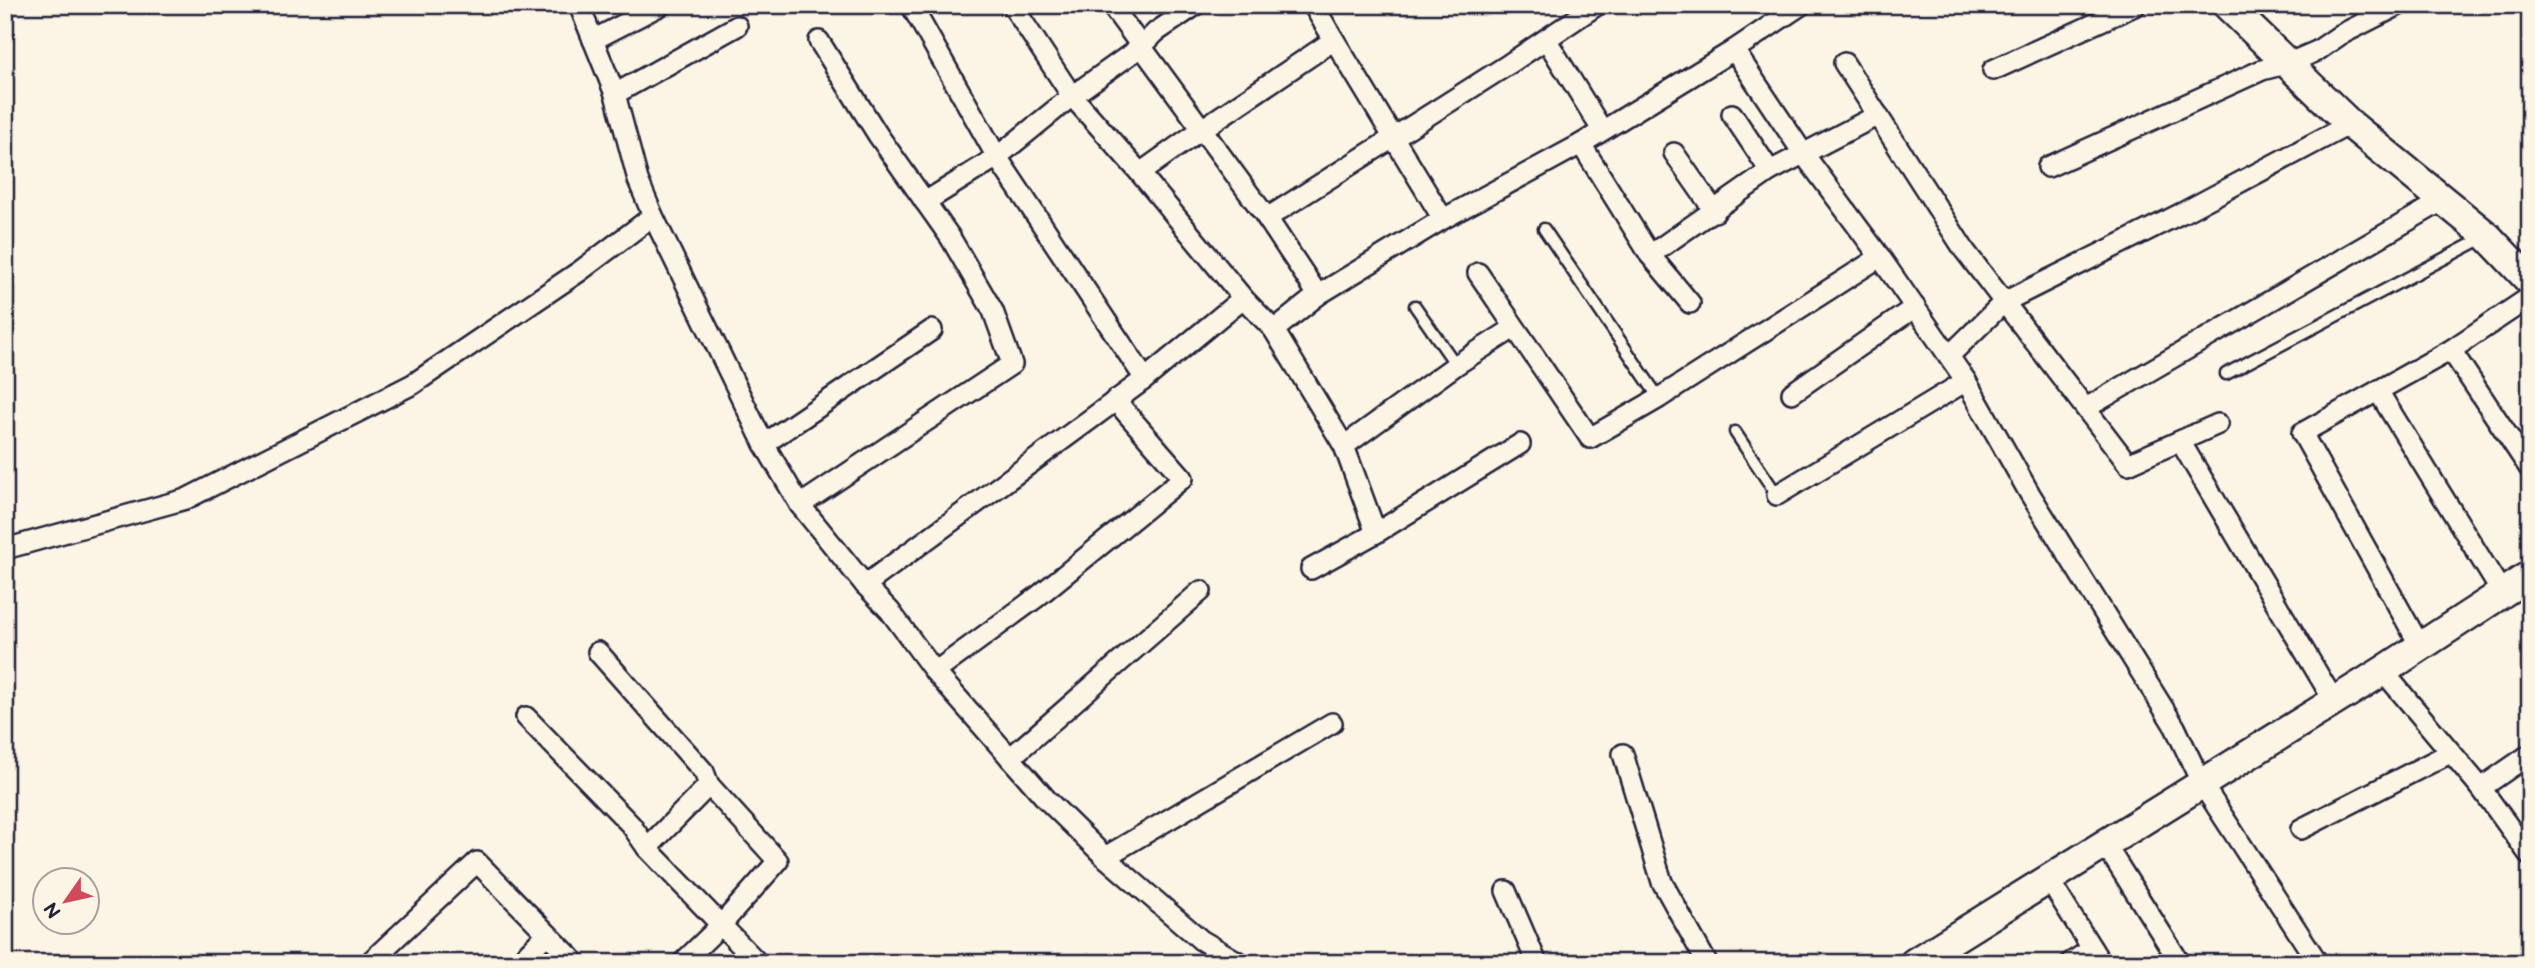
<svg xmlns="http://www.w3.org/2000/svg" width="2535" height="968" viewBox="0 0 2535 968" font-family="'Balsamiq Sans',sans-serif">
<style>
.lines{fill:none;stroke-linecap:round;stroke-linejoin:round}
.lane-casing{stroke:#22223b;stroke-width:15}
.street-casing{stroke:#22223b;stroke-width:24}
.secondary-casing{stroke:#22223b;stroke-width:33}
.lane{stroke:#fcf5e5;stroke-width:10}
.street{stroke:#fcf5e5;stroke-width:19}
.secondary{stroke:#fcf5e5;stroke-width:28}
</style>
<rect width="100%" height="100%" fill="#fcf5e5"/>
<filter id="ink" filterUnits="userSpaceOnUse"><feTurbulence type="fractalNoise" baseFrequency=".0143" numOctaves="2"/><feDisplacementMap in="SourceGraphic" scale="14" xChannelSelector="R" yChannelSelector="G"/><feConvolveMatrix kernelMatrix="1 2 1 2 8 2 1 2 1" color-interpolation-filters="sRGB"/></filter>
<g filter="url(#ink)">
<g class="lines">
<g class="lane-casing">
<g id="lane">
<polyline points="1544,229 1659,398"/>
<polyline points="1415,306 1456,365"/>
<polyline points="2226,374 2485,237"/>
<polyline points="1735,432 1777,495"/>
</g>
</g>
<g class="street-casing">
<g id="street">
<polyline points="579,5 615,94 638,180 653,216 764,444 800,505 865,585 890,611 935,672 1047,800 1105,857 1201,940 1240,963"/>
<polyline points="911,5 997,157 1145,379"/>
<polyline points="1012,5 1072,96 1140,173 1243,298 1274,330 1344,446 1376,533"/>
<polyline points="1111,5 1267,218 1318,295"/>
<polyline points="1313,5 1443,219"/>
<polyline points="1546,39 1602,130"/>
<polyline points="593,40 661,5"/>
<polyline points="1734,50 1803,153 1880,257 1966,381 2030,494 2175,727 2202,784 2318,963"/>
<polyline points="1844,63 1965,251 2128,464 2218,424"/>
<polyline points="1993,70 2136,5"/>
<polyline points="615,94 737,26"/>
<polyline points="1732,114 1770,171"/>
<polyline points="1581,144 1650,255 1690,303"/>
<polyline points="1674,153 1715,212"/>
<polyline points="2048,167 2262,70 2289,63 2317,51 2340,35 2399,5"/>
<polyline points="1140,173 1202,129 1334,40"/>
<polyline points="925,202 997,157 1072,96 1142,46 1156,32 1196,5"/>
<polyline points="1267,218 1509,64 1597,5"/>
<polyline points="1650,255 1770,171 1878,115"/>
<polyline points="1478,273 1590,438 1659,398 1880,257"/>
<polyline points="1274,330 1318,295 1443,219 1581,144 1734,50 1801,5"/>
<polyline points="2451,350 2530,469"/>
<polyline points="1949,356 2004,302 2182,213 2350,124"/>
<polyline points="2378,391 2502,593"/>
<polyline points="1792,393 1915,307"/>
<polyline points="2086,408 2442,201"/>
<polyline points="2180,441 2334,701"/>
<polyline points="764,444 932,330"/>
<polyline points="1344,446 1456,365 1514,328"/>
<polyline points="1777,495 1966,381"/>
<polyline points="800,505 1012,364 993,311 950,237 878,135 819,41"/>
<polyline points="5,549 186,499 413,384 580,271 653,216"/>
<polyline points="1311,569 1376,533 1520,444"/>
<polyline points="865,585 1145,379 1243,298"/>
<polyline points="2420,646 2302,433 2451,350 2530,297"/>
<polyline points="2383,671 2481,788 2530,856"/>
<polyline points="935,672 1037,597 1183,478 1115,400"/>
<polyline points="526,717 631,825 647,848 721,925 778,861 709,785 704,772 598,652"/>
<polyline points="1623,754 1662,882 1707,963"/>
<polyline points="1010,758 1201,591"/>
<polyline points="2481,788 2530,754"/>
<polyline points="2301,829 2450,753"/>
<polyline points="2105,844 2180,963"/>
<polyline points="647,848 709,785"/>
<polyline points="1105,857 1332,723"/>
<polyline points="2049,880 2101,963"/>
<polyline points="1506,891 1537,963"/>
<polyline points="369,963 477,862 576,963"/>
<polyline points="518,963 547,934"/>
<polyline points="682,963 721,925 758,963"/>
<polyline points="2070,963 2092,949"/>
</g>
</g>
<g class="secondary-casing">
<g id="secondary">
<polyline points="2227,5 2350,124 2487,236 2530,281"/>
<polyline points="1914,963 2383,671 2530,575"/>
</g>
</g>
<use href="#lane" class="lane"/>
<use href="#street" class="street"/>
<use href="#secondary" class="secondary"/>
</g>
</g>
<rect width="2535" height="968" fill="none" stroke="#fcf5e5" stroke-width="28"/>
<rect x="14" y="14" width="2507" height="940" fill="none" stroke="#22223b" stroke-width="2.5" filter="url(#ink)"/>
<g transform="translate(66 901) rotate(236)"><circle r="33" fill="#fcf5e5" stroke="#a5a1a1" stroke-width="2"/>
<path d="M0-5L12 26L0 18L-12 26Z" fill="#d1495b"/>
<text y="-10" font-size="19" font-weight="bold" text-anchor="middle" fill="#22223b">N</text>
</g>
</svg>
